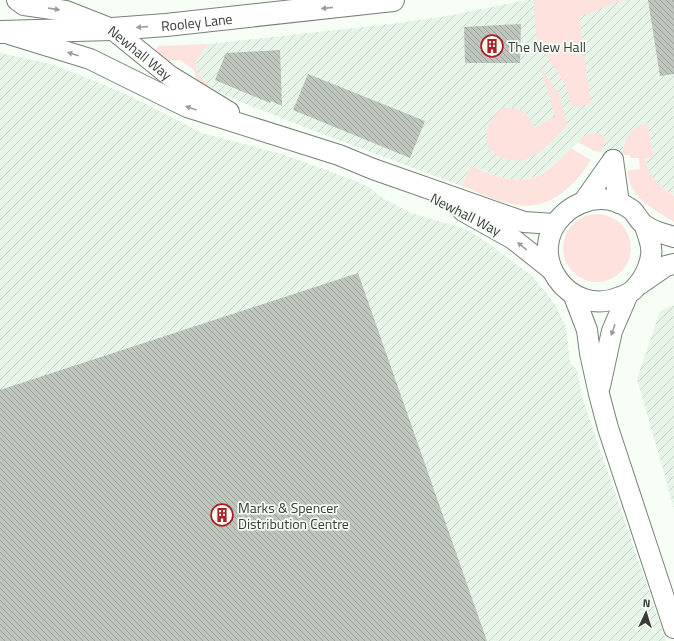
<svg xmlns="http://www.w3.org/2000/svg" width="674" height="641" viewBox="0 0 674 641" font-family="'Titillium Web',sans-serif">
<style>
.industrial{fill:url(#industrial-furrows)}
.grass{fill:#fee2de}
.building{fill:url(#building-back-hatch)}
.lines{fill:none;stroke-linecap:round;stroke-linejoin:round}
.street-casing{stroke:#788079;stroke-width:22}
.highway-casing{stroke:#788079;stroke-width:24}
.street{stroke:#fff;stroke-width:20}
.highway{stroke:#fff;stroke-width:22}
.oneway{fill:#9c9e9c}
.labels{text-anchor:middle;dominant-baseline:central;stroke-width:3.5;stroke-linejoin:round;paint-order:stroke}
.street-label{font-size:14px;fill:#383c38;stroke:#f6fef6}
.poi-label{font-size:14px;fill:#383c38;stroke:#f6fef6;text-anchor:start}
</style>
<defs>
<pattern id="industrial-furrows" width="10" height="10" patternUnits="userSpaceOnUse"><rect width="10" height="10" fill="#e6f5e7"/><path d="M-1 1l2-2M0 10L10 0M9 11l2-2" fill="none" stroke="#c6d3c7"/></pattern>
<pattern id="building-back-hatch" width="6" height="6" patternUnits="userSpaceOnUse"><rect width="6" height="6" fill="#bdc5bd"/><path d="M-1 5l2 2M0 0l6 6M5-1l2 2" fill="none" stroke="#9ba19b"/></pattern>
</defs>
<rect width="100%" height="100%" fill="#f6fef6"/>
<g class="industrial">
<polygon points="527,0 674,0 674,196 657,183 650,173 645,158 654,156 624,141 622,155 602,152 605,139 584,136 558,161 541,174 532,178 519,180 508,179 496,176 471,165 462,186 312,130 231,98 210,87 198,72 196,66 198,56 209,44 382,25 441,17"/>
<polygon points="0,53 51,64 90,79 126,94 202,133 282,154 356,181 370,188 382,198 411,213 463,228 479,237 531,275 555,304 566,328 570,363 577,370 582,397 666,641 0,641"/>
<polygon points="674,305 674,508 637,379 660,311"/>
</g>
<g class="grass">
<polygon points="533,0 623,0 579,17 591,104 572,108 566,86 537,41"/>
<path d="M209,44c-18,19 -17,23 1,43l-13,-6 -3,-11 -14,-10 -13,1 -11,-9 -1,-3 4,-3z"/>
<path d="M540,67l20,28 7,31c-12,12 -24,27 -40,33 -17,6 -47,-6 -40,-28 2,-10 8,-16 15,-23h11l11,3 11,17 20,-12z"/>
<path d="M647,123l7,33 -9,3c5,18 13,26 29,37v26c-14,-9 -34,-19 -42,-34 -2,-5 -3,-11 -5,-16l3,-2 10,-1 -1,-11h-9v-3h-8c3,-16 7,-28 25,-32z"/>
<path d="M598,133c11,2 6,11 4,19l-8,-1 -16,-9 6,-6z"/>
<path d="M571,148l20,12c-7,12 -17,24 -28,32 -34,27 -66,8 -101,-6l9,-21c21,11 46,21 69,10 12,-7 22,-18 31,-27z"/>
<circle cx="597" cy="248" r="34"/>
</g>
<g class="building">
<polygon points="648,0 674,0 674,74 660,76"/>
<polygon points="521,24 520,63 465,63 464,27"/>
<polygon points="280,50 282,106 271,101 270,103 215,80 226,53"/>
<polygon points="308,74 425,121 410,158 293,110"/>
<polygon points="358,273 487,641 0,641 0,390"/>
</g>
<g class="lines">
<g class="street-casing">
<g id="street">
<path id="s1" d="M17,0l7,5 42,6 46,18 58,47 59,36"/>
<polyline points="9,34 90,59 187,107 339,155 373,169 524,222 554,224"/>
<polyline points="613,160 619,203"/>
<polyline points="584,201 613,160"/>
<polyline points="463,211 513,239 552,270"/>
<path d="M645,226c2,7 5,14 6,21 2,13 -6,31 -16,41 -4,5 -9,7 -15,9 -51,22 -97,-43 -57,-82 10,-10 25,-16 38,-16 11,0 23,5 31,11 5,5 8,13 14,16 8,6 19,8 28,11"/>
<polyline points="640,284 666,266 674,264"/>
<polyline points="574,296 587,330 590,353 599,394 608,428 674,628"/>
<polyline points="600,386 612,331 628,294"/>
</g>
</g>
<g class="highway-casing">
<g id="highway">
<path id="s2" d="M0,32l112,-3 54,-4 227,-25"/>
</g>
</g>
<use href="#street" class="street"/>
<use href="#highway" class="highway"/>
</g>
<defs><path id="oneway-solid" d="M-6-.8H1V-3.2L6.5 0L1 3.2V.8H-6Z"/></defs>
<g class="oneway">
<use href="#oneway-solid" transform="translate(327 8) rotate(174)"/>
<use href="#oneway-solid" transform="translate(54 9) rotate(8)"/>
<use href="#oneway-solid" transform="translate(142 27) rotate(176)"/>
<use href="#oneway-solid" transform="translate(73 54) rotate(-163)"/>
<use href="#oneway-solid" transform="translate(191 108) rotate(-161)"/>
<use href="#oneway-solid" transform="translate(522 246) rotate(-141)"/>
<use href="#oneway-solid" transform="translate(613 330) rotate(109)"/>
</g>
<defs>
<g id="building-ring" transform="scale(1.15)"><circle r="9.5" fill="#f6fef6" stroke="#af1d23" stroke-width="1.5"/><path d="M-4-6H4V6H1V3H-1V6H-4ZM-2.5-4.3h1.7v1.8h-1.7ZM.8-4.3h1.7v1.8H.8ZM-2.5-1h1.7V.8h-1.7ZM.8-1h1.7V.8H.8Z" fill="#af1d23"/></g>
</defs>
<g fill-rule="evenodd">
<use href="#building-ring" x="492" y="46"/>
<use href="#building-ring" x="222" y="515"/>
</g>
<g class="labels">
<g class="street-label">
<text stroke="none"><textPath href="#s2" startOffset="197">Rooley Lane</textPath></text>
<text stroke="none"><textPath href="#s1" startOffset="137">Newhall Way</textPath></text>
<text transform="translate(466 214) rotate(27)">Newhall Way</text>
</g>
<g class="poi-label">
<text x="508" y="46">The New Hall</text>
<text x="238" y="507">Marks &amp; Spencer<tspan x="238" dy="16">Distribution Centre</tspan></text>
</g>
</g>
<g transform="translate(646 613) rotate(4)" stroke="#f6fef6" stroke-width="3" paint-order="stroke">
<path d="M0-3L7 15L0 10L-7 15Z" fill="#383c38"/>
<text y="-6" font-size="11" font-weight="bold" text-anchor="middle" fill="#383c38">N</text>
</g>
</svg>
